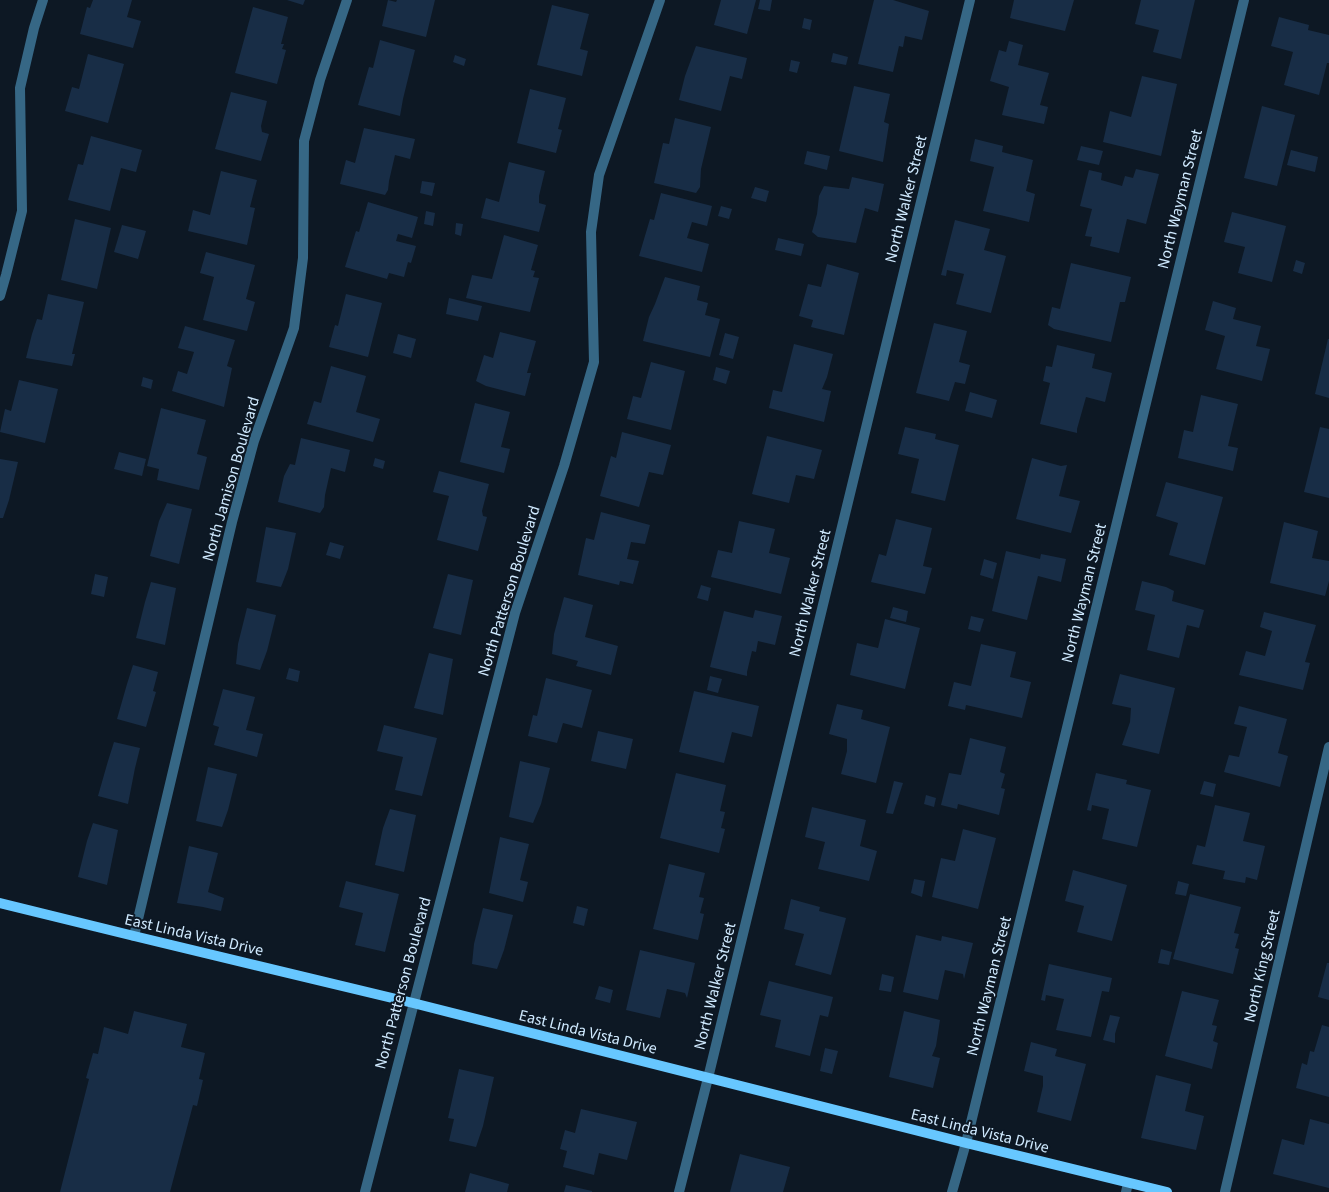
<svg xmlns="http://www.w3.org/2000/svg" width="1329" height="1192" viewBox="0 0 1329 1192" font-family="'Source Sans 3',sans-serif">
<style>
.building{fill:#182d46}
.lines{fill:none;stroke-linecap:round;stroke-linejoin:round}
.lane{stroke:#366785;stroke-width:10}
.street{stroke:#366785;stroke-width:10}
.secondary{stroke:#67c7ff;stroke-width:10}
.labels{text-anchor:middle;dominant-baseline:central;stroke-width:4;stroke-linejoin:round;paint-order:stroke}
.street-label{font-size:16px;fill:#d0eaff;stroke:#0d1824}
</style>
<rect width="100%" height="100%" fill="#0d1824"/>
<g class="building">
<polygon points="93,0 132,0 127,17 141,21 133,48 80,34 87,7 90,8"/>
<polygon points="287,0 305,0 303,5"/>
<polygon points="388,0 396,2 397,0 435,0 426,37 382,26"/>
<polygon points="721,0 756,0 747,34 714,25"/>
<polygon points="760,0 772,0 770,11 758,9"/>
<polygon points="874,0 893,0 929,11 922,40 905,36 903,47 899,46 893,72 858,64"/>
<polygon points="1014,0 1074,0 1065,31 1010,18"/>
<polygon points="1141,0 1195,0 1181,59 1153,52 1159,30 1135,24"/>
<polygon points="552,5 589,14 580,49 588,51 582,76 537,65"/>
<polygon points="253,7 288,17 281,44 284,44 282,49 286,50 277,84 235,73"/>
<polygon points="1279,17 1309,25 1308,30 1329,35 1329,63 1327,63 1319,95 1284,85 1293,52 1271,46"/>
<polygon points="804,18 812,20 810,30 802,28"/>
<polygon points="380,40 415,50 403,99 400,116 358,105 369,67 373,68"/>
<polygon points="1009,41 1023,45 1018,65 1049,73 1040,105 1048,107 1044,124 1002,115 1009,87 990,81 999,50 1006,52"/>
<polygon points="696,46 747,58 742,79 730,76 721,111 679,100 685,76"/>
<polygon points="833,53 848,57 846,65 831,62"/>
<polygon points="88,54 124,64 108,123 65,111 72,87 79,89"/>
<polygon points="455,55 466,59 464,66 453,62"/>
<polygon points="791,60 800,62 797,73 789,71"/>
<polygon points="1142,76 1177,84 1161,156 1103,142 1110,111 1131,117"/>
<polygon points="854,86 890,94 884,122 889,124 883,162 839,151"/>
<polygon points="530,89 566,98 558,129 562,130 556,153 517,143"/>
<polygon points="231,92 267,101 261,126 262,132 269,134 261,161 215,149"/>
<polygon points="1262,106 1295,115 1277,186 1244,178"/>
<polygon points="675,118 711,127 701,169 700,187 696,193 654,183 663,143 669,144"/>
<polygon points="364,128 415,139 410,159 395,155 389,181 388,190 385,195 340,184 346,160 355,163"/>
<polygon points="91,136 142,150 136,172 121,168 110,211 68,200 78,164 83,165"/>
<polygon points="975,139 1003,146 1002,152 1033,160 1026,191 1035,194 1029,222 983,211 994,167 970,161"/>
<polygon points="1081,146 1103,151 1099,165 1077,160"/>
<polygon points="1291,150 1318,157 1315,172 1287,165"/>
<polygon points="807,151 830,156 827,170 804,164"/>
<polygon points="509,162 545,171 539,196 539,203 546,205 539,232 481,218 486,198 499,202"/>
<polygon points="1136,169 1159,174 1146,224 1127,219 1119,253 1090,246 1092,237 1085,236 1092,209 1080,206 1089,170 1102,173 1101,180 1122,186 1125,176 1133,178"/>
<polygon points="221,171 257,180 250,207 255,208 247,245 188,231 193,210 210,215"/>
<polygon points="852,177 884,184 878,212 865,208 856,243 818,237 812,232 817,214 819,196 824,186 849,189"/>
<polygon points="422,181 435,183 432,196 420,193"/>
<polygon points="755,187 769,191 766,202 751,198"/>
<polygon points="661,193 712,206 707,226 692,222 687,238 709,244 702,272 639,256 650,219 654,220"/>
<polygon points="368,202 418,217 412,238 398,234 396,241 416,246 411,263 408,262 404,277 389,273 387,279 345,267 356,231 359,232"/>
<polygon points="721,206 732,209 729,219 718,216"/>
<polygon points="426,211 435,213 433,226 424,224"/>
<polygon points="1232,212 1286,226 1272,282 1238,273 1245,247 1224,242"/>
<polygon points="75,219 111,228 97,289 61,280"/>
<polygon points="955,220 990,229 984,250 1006,256 991,313 956,304 964,274 947,270 946,276 941,275"/>
<polygon points="456,223 463,224 461,236 455,234"/>
<polygon points="122,225 146,231 138,259 114,252"/>
<polygon points="504,235 538,245 531,270 535,271 533,277 539,278 530,312 466,298 472,275 492,279"/>
<polygon points="778,238 804,244 801,256 775,250"/>
<polygon points="206,252 255,265 246,299 255,302 247,331 203,320 214,277 200,273"/>
<polygon points="1296,260 1305,263 1302,274 1293,271"/>
<polygon points="1071,263 1131,277 1125,302 1120,302 1111,342 1054,329 1048,325 1052,307 1060,309"/>
<polygon points="827,264 859,273 844,335 811,327 813,320 799,316 808,284 821,287"/>
<polygon points="665,277 700,286 697,300 708,303 705,315 720,319 710,357 643,341 649,317 655,304"/>
<polygon points="48,294 84,302 72,354 75,354 72,366 26,358 32,334 37,319 42,320"/>
<polygon points="346,294 382,303 368,357 329,347 335,325 338,326"/>
<polygon points="449,298 482,306 478,321 446,314"/>
<polygon points="1213,301 1236,308 1233,319 1261,326 1256,346 1270,349 1262,381 1216,369 1225,336 1205,330"/>
<polygon points="934,323 967,331 959,362 970,365 965,384 955,382 949,401 916,393"/>
<polygon points="185,326 235,340 227,366 232,368 224,407 172,391 178,371 187,374 194,352 178,348"/>
<polygon points="500,332 536,341 527,373 531,373 525,396 486,386 476,381 484,355 493,358"/>
<polygon points="725,333 739,337 733,359 719,355"/>
<polygon points="398,334 416,339 411,358 393,353"/>
<polygon points="1328,339 1329,339 1329,398 1315,394"/>
<polygon points="794,344 833,354 827,377 822,389 831,391 824,422 769,408 773,390 782,392"/>
<polygon points="1057,345 1095,354 1092,368 1112,373 1105,402 1086,397 1077,429 1077,433 1040,424 1050,383 1043,381 1046,366 1052,367"/>
<polygon points="651,362 685,371 671,430 627,419 633,396 641,398"/>
<polygon points="331,366 366,376 356,412 380,419 373,442 307,424 314,401 321,403"/>
<polygon points="716,367 730,371 726,384 713,380"/>
<polygon points="143,377 153,380 151,389 141,386"/>
<polygon points="19,380 58,389 45,443 0,432 5,409 11,411"/>
<polygon points="970,392 997,400 992,418 965,411"/>
<polygon points="1201,395 1238,404 1228,446 1238,448 1233,471 1178,458 1184,430 1193,432"/>
<polygon points="475,403 510,412 501,447 510,449 504,473 460,462"/>
<polygon points="161,408 206,420 197,454 207,457 199,490 157,480 159,469 147,466"/>
<polygon points="905,427 936,434 935,439 959,445 945,501 911,493 919,459 898,454"/>
<polygon points="1320,427 1329,429 1329,498 1304,492"/>
<polygon points="622,432 671,445 663,475 649,472 639,507 600,496 611,456 616,458"/>
<polygon points="767,436 822,450 814,479 796,475 789,503 752,494"/>
<polygon points="301,438 350,450 345,472 331,468 325,495 324,507 320,513 278,502 284,476 290,464 295,465"/>
<polygon points="119,452 146,459 142,476 114,469"/>
<polygon points="375,458 385,461 383,469 373,466"/>
<polygon points="1032,458 1061,466 1067,465 1059,496 1080,501 1071,533 1016,519"/>
<polygon points="0,459 18,462 9,500 3,518 0,518"/>
<polygon points="439,471 489,484 482,511 483,516 487,517 478,551 437,540 449,496 433,492"/>
<polygon points="1166,482 1223,497 1205,565 1169,555 1178,523 1156,516"/>
<polygon points="167,503 192,509 179,564 150,556 159,521"/>
<polygon points="601,512 650,525 645,544 631,542 627,559 639,561 633,584 620,581 619,585 578,575 586,538 594,540"/>
<polygon points="896,519 932,528 923,566 932,568 925,594 871,582 879,554 886,556"/>
<polygon points="739,521 775,529 769,553 790,558 781,594 711,577 718,550 732,553"/>
<polygon points="1284,522 1318,531 1312,558 1329,561 1329,581 1325,596 1270,583"/>
<polygon points="266,527 296,533 288,569 281,587 256,582"/>
<polygon points="330,542 344,546 340,559 326,555"/>
<polygon points="1006,551 1040,559 1041,554 1066,559 1061,582 1038,576 1027,620 992,611"/>
<polygon points="984,559 997,563 993,579 980,575"/>
<polygon points="95,574 108,577 104,597 91,594"/>
<polygon points="448,574 473,580 461,635 433,628"/>
<polygon points="1142,581 1166,587 1174,591 1172,601 1204,610 1199,628 1187,625 1179,658 1147,650 1155,615 1135,610"/>
<polygon points="151,582 176,588 165,645 136,638 145,602"/>
<polygon points="701,585 711,588 708,601 697,598"/>
<polygon points="564,597 593,605 585,637 618,646 611,675 576,666 578,661 552,654 554,634"/>
<polygon points="893,607 908,611 906,622 890,618"/>
<polygon points="247,608 276,615 267,651 260,670 236,664 238,644"/>
<polygon points="755,610 782,616 775,645 758,641 756,652 752,651 747,672 747,676 710,667 724,611 753,618"/>
<polygon points="1264,612 1316,625 1305,662 1310,663 1303,690 1239,675 1246,651 1265,656 1272,631 1260,627"/>
<polygon points="971,616 984,619 980,632 968,629"/>
<polygon points="885,619 920,628 905,689 850,675 857,643 878,648"/>
<polygon points="981,644 1016,652 1010,677 1031,682 1022,718 966,705 965,710 948,706 954,682 971,686"/>
<polygon points="429,653 453,659 443,715 414,708"/>
<polygon points="133,665 158,672 153,691 156,692 146,727 117,719 127,684"/>
<polygon points="289,668 300,671 298,682 286,679"/>
<polygon points="1120,674 1175,688 1159,754 1122,745 1130,722 1131,708 1112,704"/>
<polygon points="710,676 722,679 718,693 707,690"/>
<polygon points="546,678 592,690 582,728 563,723 557,743 528,736 533,715 537,716"/>
<polygon points="223,689 255,697 246,730 263,734 257,757 214,745 219,727 213,725"/>
<polygon points="694,691 759,706 752,737 732,732 724,763 679,752"/>
<polygon points="837,704 863,710 861,719 890,727 876,783 841,774 847,751 847,739 829,734"/>
<polygon points="1239,706 1287,719 1278,753 1288,756 1280,787 1224,772 1229,755 1239,757 1247,727 1234,724"/>
<polygon points="384,725 437,738 422,796 395,790 403,757 377,751"/>
<polygon points="598,731 633,739 626,769 591,761"/>
<polygon points="970,738 1006,747 1000,772 1005,774 1001,788 1005,789 999,815 958,804 957,809 941,805 949,773 961,775"/>
<polygon points="114,742 140,748 135,768 128,804 98,796 108,761"/>
<polygon points="520,761 550,768 541,804 533,823 509,817"/>
<polygon points="208,767 237,774 228,810 222,827 196,821"/>
<polygon points="676,773 726,785 720,811 725,812 721,828 725,829 719,853 660,838"/>
<polygon points="1096,773 1127,780 1126,784 1151,790 1137,847 1102,839 1109,809 1092,805 1091,811 1087,810"/>
<polygon points="894,781 903,783 893,814 886,813"/>
<polygon points="1204,781 1216,784 1213,797 1200,794"/>
<polygon points="926,795 936,798 934,807 924,804"/>
<polygon points="1215,805 1250,813 1243,841 1265,846 1257,880 1246,877 1245,883 1223,879 1225,871 1192,864 1197,845 1205,847"/>
<polygon points="812,807 866,820 860,846 877,851 869,881 818,869 825,842 805,837"/>
<polygon points="390,809 416,815 404,872 375,865 383,828"/>
<polygon points="93,823 118,830 107,885 78,877 87,841"/>
<polygon points="963,829 996,838 978,909 932,897 941,858 955,861"/>
<polygon points="500,837 529,844 520,880 528,882 523,902 489,893"/>
<polygon points="189,846 218,853 208,892 224,898 221,911 203,907 177,903"/>
<polygon points="669,864 705,873 699,897 704,898 700,913 704,914 698,940 653,929"/>
<polygon points="1073,870 1127,885 1112,941 1077,932 1084,906 1065,901"/>
<polygon points="914,879 925,881 922,897 911,893"/>
<polygon points="346,881 399,894 385,952 355,945 363,913 339,907"/>
<polygon points="1178,881 1189,884 1186,896 1175,894"/>
<polygon points="1190,894 1241,907 1234,933 1239,934 1235,948 1239,949 1233,974 1173,959"/>
<polygon points="791,899 820,907 819,911 846,918 831,975 795,965 804,934 784,929"/>
<polygon points="577,906 588,909 584,926 573,923"/>
<polygon points="483,908 513,915 504,950 497,969 472,964 474,944"/>
<polygon points="916,935 941,941 942,936 973,943 964,979 963,974 945,970 938,1000 903,992"/>
<polygon points="1161,949 1172,952 1169,965 1158,963"/>
<polygon points="640,950 695,963 687,998 685,993 667,989 660,1018 626,1010"/>
<polygon points="1327,963 1329,963 1329,1000 1318,997"/>
<polygon points="1049,964 1112,978 1109,992 1102,991 1091,1037 1056,1030 1064,999 1046,995 1045,1001 1041,1000"/>
<polygon points="882,974 894,977 891,992 879,990"/>
<polygon points="769,981 833,997 828,1017 820,1015 810,1056 775,1047 781,1020 760,1015"/>
<polygon points="599,986 613,990 610,1003 595,999"/>
<polygon points="1182,991 1219,1000 1212,1025 1217,1026 1213,1041 1218,1043 1212,1069 1165,1056"/>
<polygon points="134,1011 187,1024 181,1047 205,1053 199,1079 203,1080 197,1106 193,1105 170,1192 60,1192 89,1079 86,1078 93,1053 98,1054 104,1027 128,1034"/>
<polygon points="904,1011 940,1020 936,1046 932,1056 940,1058 933,1088 889,1077"/>
<polygon points="1110,1015 1120,1017 1115,1034 1115,1043 1103,1040"/>
<polygon points="1322,1025 1329,1027 1329,1097 1296,1088 1302,1063 1307,1065 1310,1051 1314,1052"/>
<polygon points="1031,1042 1057,1049 1055,1056 1086,1064 1071,1121 1037,1112 1043,1086 1043,1076 1024,1071"/>
<polygon points="825,1048 838,1051 832,1074 820,1071"/>
<polygon points="459,1069 494,1077 483,1126 476,1147 449,1141 454,1119 448,1118"/>
<polygon points="1156,1075 1191,1084 1185,1111 1204,1116 1196,1150 1141,1138"/>
<polygon points="581,1109 637,1122 627,1160 599,1153 594,1175 563,1167 567,1151 560,1149 565,1130 575,1133"/>
<polygon points="1310,1119 1329,1124 1329,1188 1273,1174 1282,1139 1304,1145"/>
<polygon points="740,1154 790,1167 783,1192 730,1192"/>
<polygon points="470,1173 509,1184 507,1192 465,1192"/>
<polygon points="566,1185 592,1191 592,1192 564,1192"/>
</g>
<g class="lines">
<polyline class="lane" points="1126,1192 1128,1183"/>
<g class="street">
<polyline points="0,296 6,275 22,211 20,88 34,28 43,0"/>
<polyline points="134,936 232,522 254,441 294,328 303,258 304,141 320,80 347,0"/>
<polyline points="365,1192 515,613 564,466 594,362 591,232 599,175 660,0"/>
<polyline points="679,1192 708,1078 970,0"/>
<polyline points="952,1192 966,1143 1244,0"/>
<polyline points="1225,1192 1329,747"/>
</g>
<polyline class="secondary" points="0,903 134,936 413,1003 966,1143 1167,1192"/>
</g>
<g class="labels">
<g class="street-label">
<text transform="translate(906 199) rotate(-76)">North Walker Street</text>
<text transform="translate(1180 199) rotate(-76)">North Wayman Street</text>
<text transform="translate(231 479) rotate(-74)">North Jamison Boulevard</text>
<text transform="translate(509 591) rotate(-73)">North Patterson Boulevard</text>
<text transform="translate(810 593) rotate(-76)">North Walker Street</text>
<text transform="translate(1084 593) rotate(-76)">North Wayman Street</text>
<text transform="translate(194 935) rotate(13)">East Linda Vista Drive</text>
<text transform="translate(1262 966) rotate(-77)">North King Street</text>
<text transform="translate(403 983) rotate(-75)">North Patterson Boulevard</text>
<text transform="translate(715 986) rotate(-76)">North Walker Street</text>
<text transform="translate(989 986) rotate(-76)">North Wayman Street</text>
<text transform="translate(588 1032) rotate(14)">East Linda Vista Drive</text>
<text transform="translate(980 1131) rotate(14)">East Linda Vista Drive</text>
</g>
</g>
</svg>
